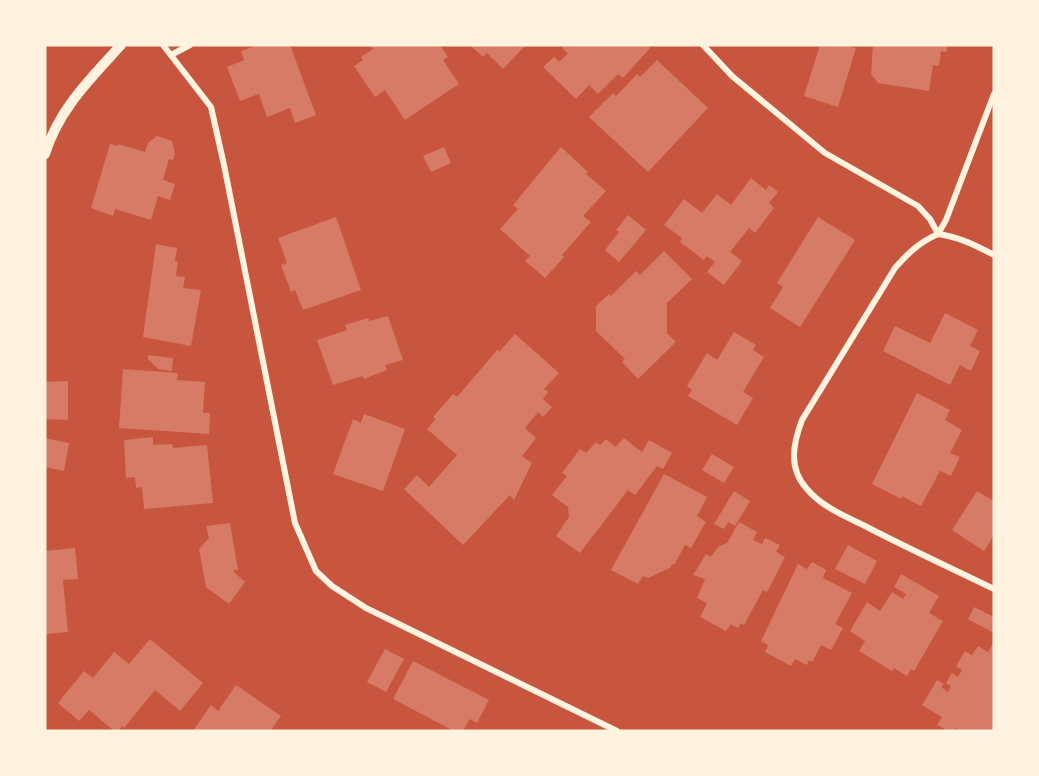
<svg xmlns="http://www.w3.org/2000/svg" width="1039" height="776" viewBox="0 0 1039 776" font-family="Poppins,sans-serif">
<style>
.building{fill:#d67c66}
.lines{fill:none;stroke-linecap:round;stroke-linejoin:round}
.minor{stroke:#fff3e0;stroke-width:6}
.tertiary{stroke:#fff3e0;stroke-width:10}
</style>
<rect width="100%" height="100%" fill="#c8553d"/>
<g class="building">
<polygon points="257,45 290,45 316,115 295,123 290,108 267,117 259,94 240,101 227,67 244,60 241,51"/>
<polygon points="370,45 440,45 448,57 443,60 459,84 405,120 385,90 375,97 354,66 363,60 361,57 373,49"/>
<polygon points="470,45 526,45 503,69 487,53 483,57"/>
<polygon points="565,45 647,45 650,48 623,78 618,74 598,94 589,85 576,99 543,67 554,57 559,62 568,53 562,48"/>
<polygon points="820,45 846,45 856,48 838,107 804,96"/>
<polygon points="873,45 948,45 946,52 941,51 939,66 933,65 929,91 878,83 871,74"/>
<polygon points="657,60 708,108 648,172 589,117 613,93 616,96 637,74 640,77"/>
<polygon points="157,136 172,141 175,154 173,160 169,159 163,180 175,184 170,200 158,196 151,220 115,209 113,216 91,208 110,144 118,146 118,144 145,152 148,143"/>
<polygon points="444,147 451,163 431,172 423,156"/>
<polygon points="561,147 588,172 586,174 606,191 583,216 591,222 562,255 564,257 545,278 525,261 530,256 500,229 518,209 513,205"/>
<polygon points="751,178 766,190 769,185 778,192 769,203 774,208 755,233 749,228 730,252 742,261 724,285 707,272 715,262 707,256 704,260 680,242 682,238 664,225 684,199 702,213 717,194 731,205"/>
<polygon points="628,215 646,230 619,262 605,250 619,232 616,230"/>
<polygon points="336,217 361,290 303,310 295,290 291,292 281,265 287,263 278,238"/>
<polygon points="818,217 855,240 800,327 770,308 783,287 777,283"/>
<polygon points="156,244 177,248 175,261 178,262 176,276 185,277 183,288 201,290 191,346 143,337"/>
<polygon points="664,251 692,279 667,303 667,333 676,342 638,379 622,362 625,359 596,331 596,306 609,294 611,296 636,271 640,275"/>
<polygon points="945,313 978,330 970,346 980,351 971,371 960,365 950,385 883,351 895,326 930,343"/>
<polygon points="388,316 403,360 385,365 387,370 364,379 363,376 333,385 317,340 347,330 345,325 368,318 369,321"/>
<polygon points="734,332 756,345 753,350 764,357 743,392 753,398 737,425 688,396 692,390 687,386 707,353 717,360"/>
<polygon points="515,334 559,373 544,389 548,392 543,399 552,407 543,417 538,412 525,428 536,438 522,456 532,463 514,500 510,495 463,545 404,489 417,475 429,487 457,455 427,429 436,419 433,417 453,394 457,397 498,349 499,352"/>
<polygon points="148,355 173,358 172,371 158,369 148,359"/>
<polygon points="123,369 178,373 177,380 205,382 203,413 210,413 209,434 119,428"/>
<polygon points="68,381 68,420 45,419 45,382"/>
<polygon points="917,393 950,410 945,420 962,430 950,453 960,457 951,476 940,471 921,506 902,496 901,499 872,484"/>
<polygon points="364,414 405,429 383,491 333,474 353,419 361,423"/>
<polygon points="153,437 153,445 172,444 173,448 207,445 213,503 144,509 142,487 136,488 135,477 126,478 124,440"/>
<polygon points="45,438 69,443 64,471 45,467"/>
<polygon points="624,438 642,452 649,440 672,453 663,469 657,466 635,495 628,490 580,553 556,536 569,517 568,507 552,495 567,476 562,473 580,449 586,453 596,442 600,445 606,439 615,447"/>
<polygon points="712,454 734,467 724,483 702,470"/>
<polygon points="664,474 707,497 697,516 706,522 691,548 685,545 674,565 672,564 670,568 648,578 643,576 638,584 611,570"/>
<polygon points="734,491 750,501 735,526 728,522 724,529 714,524"/>
<polygon points="977,491 994,501 994,535 984,551 952,530"/>
<polygon points="739,522 757,532 753,540 762,544 765,538 780,545 776,552 785,557 767,592 763,590 744,625 741,623 738,628 731,624 726,631 700,617 707,603 697,598 705,579 693,575 706,554 711,557 718,547 727,543"/>
<polygon points="230,523 238,570 234,570 234,572 245,582 229,604 206,587 199,549 209,538 206,526"/>
<polygon points="848,545 877,561 865,584 835,569"/>
<polygon points="75,548 78,579 63,580 68,632 46,634 45,551"/>
<polygon points="812,562 826,570 823,578 852,593 835,624 843,628 831,650 821,645 812,662 809,660 807,665 795,659 791,666 765,652 768,645 761,641 798,564 807,569"/>
<polygon points="901,574 939,596 929,613 943,621 914,671 911,669 907,676 894,668 892,671 859,651 865,641 850,631 867,602 880,611 892,592 903,599 906,594 894,587"/>
<polygon points="974,607 994,617 994,633 968,619"/>
<polygon points="150,639 203,683 180,711 155,690 124,728 122,726 118,731 114,731 89,710 79,721 58,703 84,671 93,678 114,652 129,664"/>
<polygon points="994,642 994,731 959,731 955,728 953,731 948,731 937,725 942,717 922,705 937,680 944,684 941,687 948,692 951,686 946,683 952,673 958,677 962,670 956,666 965,651 972,655 978,646 988,652"/>
<polygon points="385,649 404,659 386,692 367,682"/>
<polygon points="413,661 489,700 477,723 470,719 463,731 454,731 393,699"/>
<polygon points="236,685 281,716 270,731 193,731 211,705 218,711"/>
</g>
<g class="lines">
<g class="minor">
<polyline points="163,45 211,107 224,165 295,523 316,571 332,586 366,608 617,731"/>
<polyline points="703,45 732,76 825,153 918,206 930,219 938,234"/>
<polyline points="171,55 190,45"/>
<path d="M938,234c-18,8 -30,19 -43,34l-93,152c-9,24 -14,48 5,69 15,18 38,27 58,37 42,22 86,42 129,63"/>
<polyline points="938,234 946,220 994,94"/>
<path d="M938,234c21,3 37,11 56,21"/>
</g>
<path class="tertiary" d="M45,154c14,-45 45,-75 76,-109"/>
</g>
<rect width="1039" height="776" fill="none" stroke="#fff3e0" stroke-width="93"/>
</svg>
